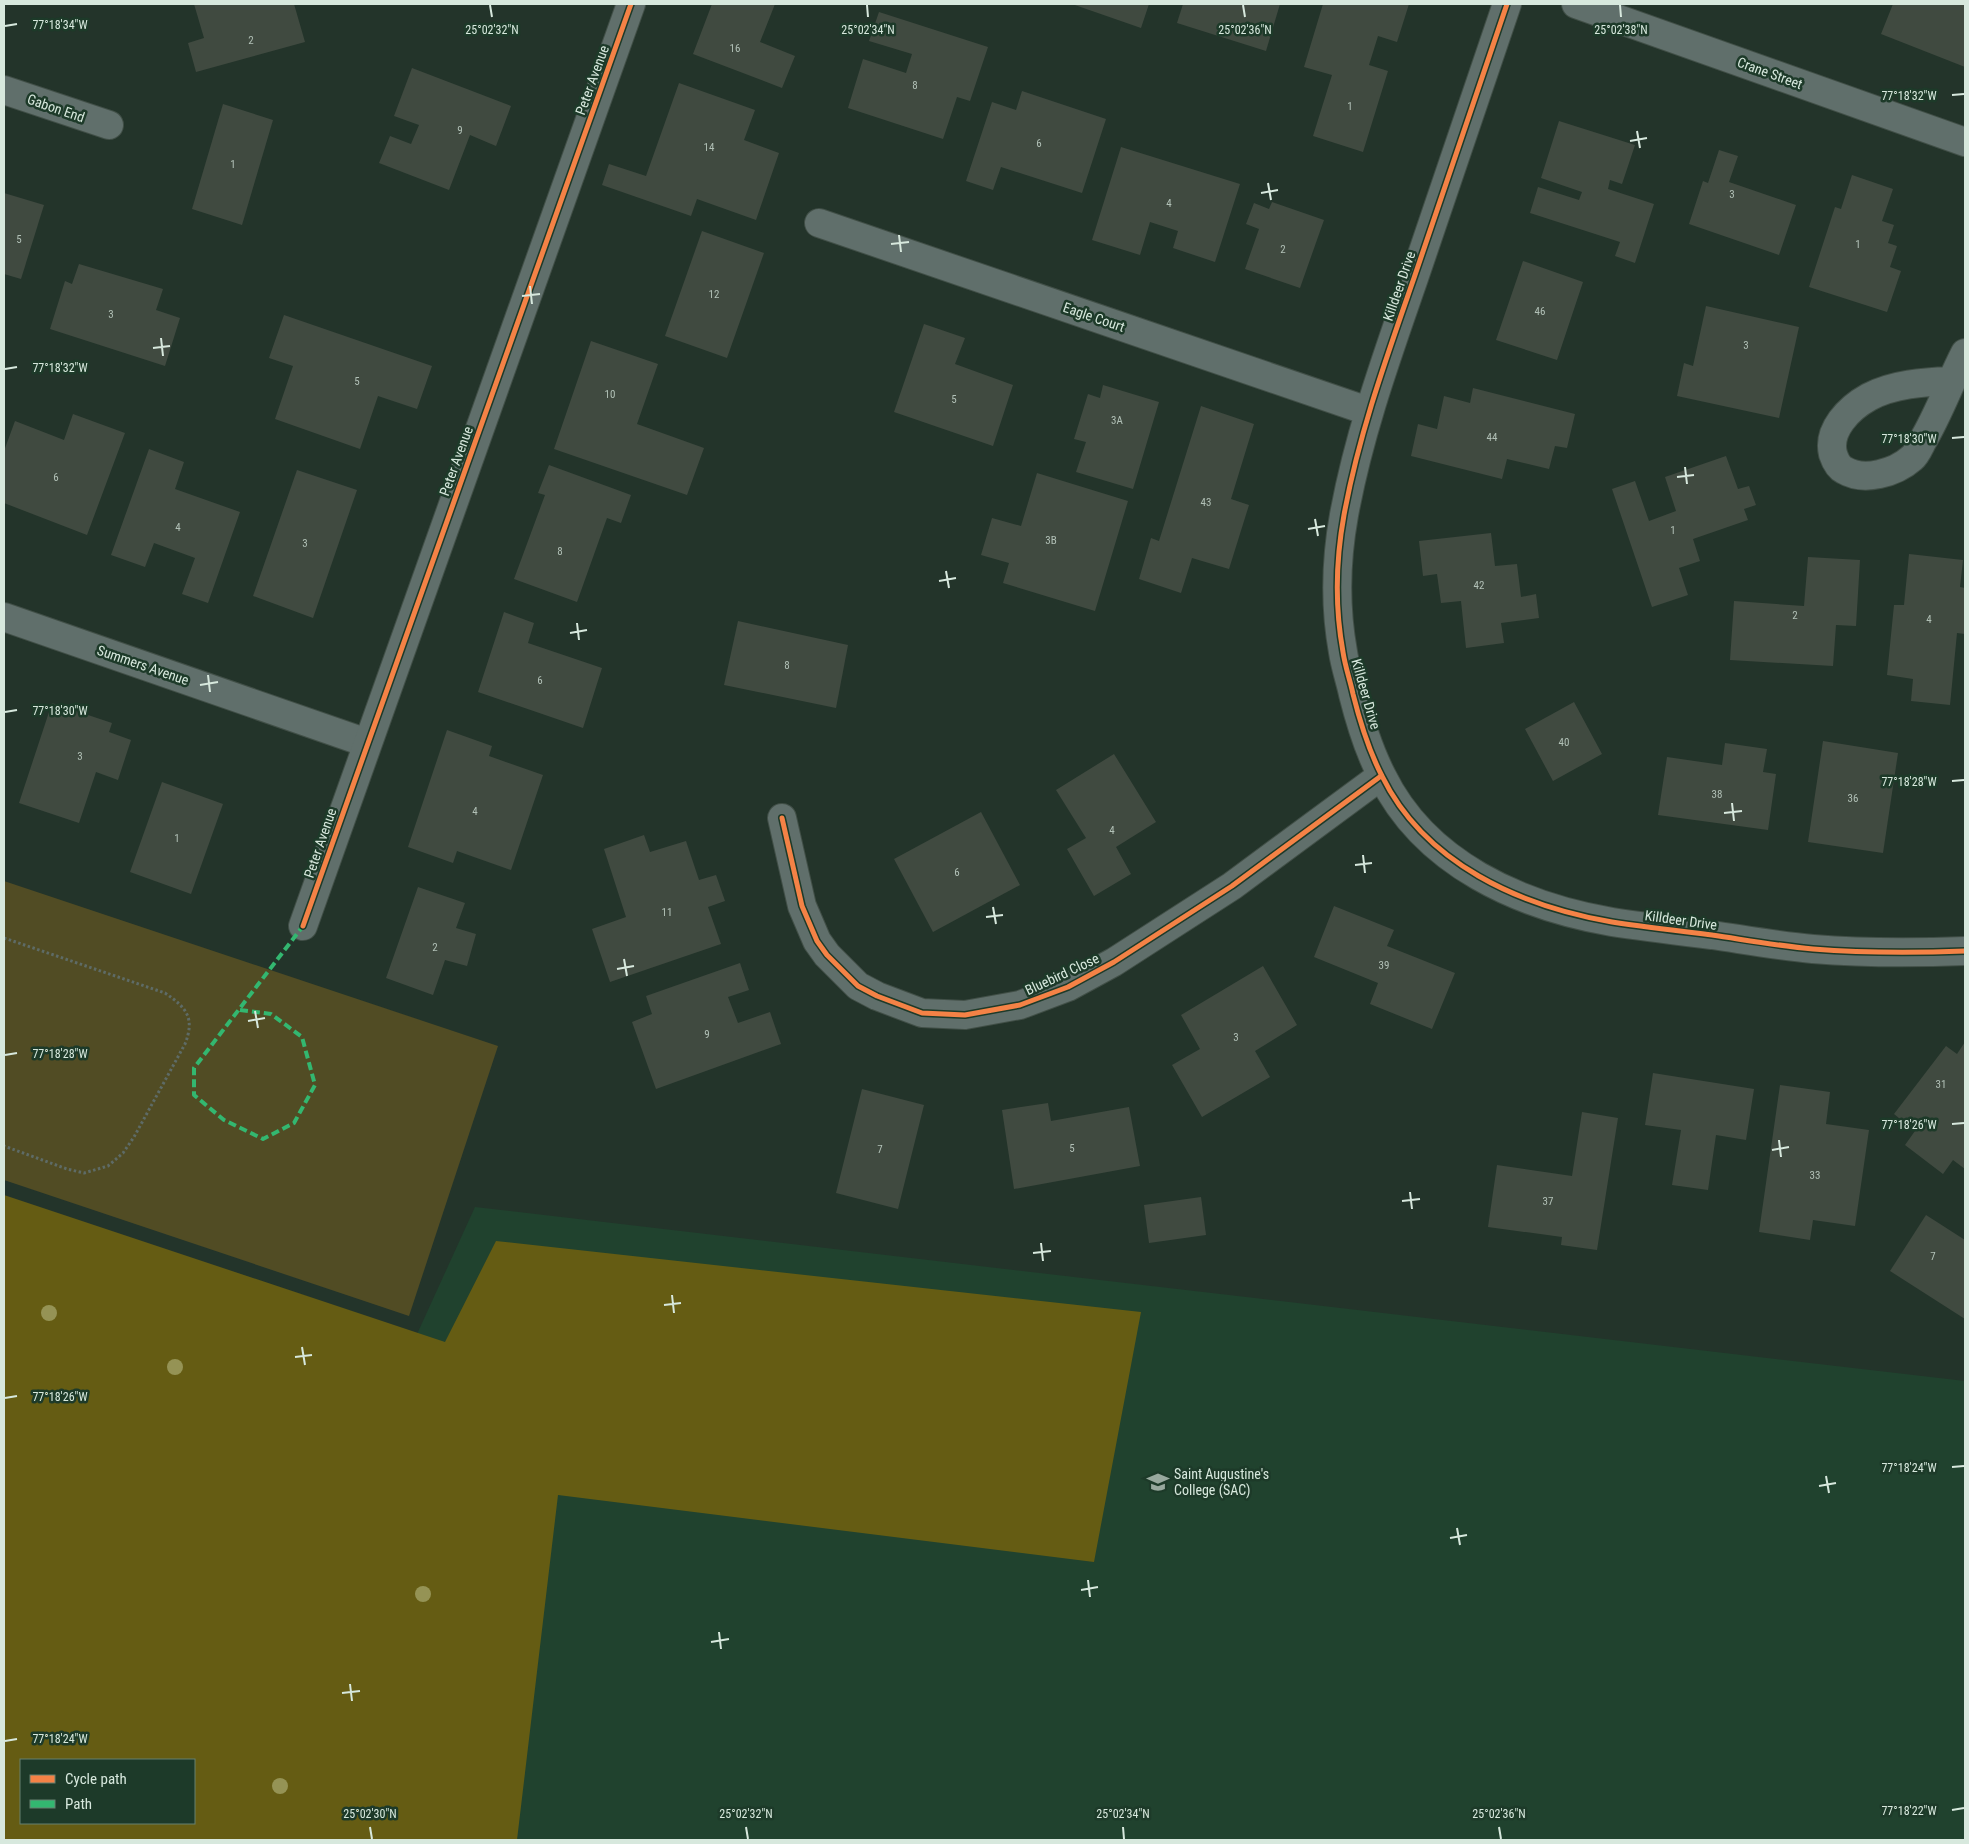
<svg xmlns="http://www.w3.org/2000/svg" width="1969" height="1844" viewBox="0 0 1969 1844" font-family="'Roboto Condensed',sans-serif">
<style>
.built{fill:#20422e;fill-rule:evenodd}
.green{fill:#514c24}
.forest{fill:#655c13;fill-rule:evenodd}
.building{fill:#404a40}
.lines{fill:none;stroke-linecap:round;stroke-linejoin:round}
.minor-casing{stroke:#414f47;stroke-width:30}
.path{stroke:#5e6b66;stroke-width:3;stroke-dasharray:2.5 2.5;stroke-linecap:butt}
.minor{stroke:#606f6b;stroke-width:28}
.quiet{stroke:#33b770;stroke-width:4;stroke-dasharray:8 4;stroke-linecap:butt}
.cycleway-casing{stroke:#1d3a29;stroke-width:8}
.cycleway{stroke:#f48246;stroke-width:5}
.tree{fill:#959355}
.ticks{fill:none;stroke:#d7e8dd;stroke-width:2}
.labels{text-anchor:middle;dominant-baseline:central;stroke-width:5;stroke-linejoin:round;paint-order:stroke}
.number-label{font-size:11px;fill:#b1c0b6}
.street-label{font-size:14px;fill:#d7e8dd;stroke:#1d3a29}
.poi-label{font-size:14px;fill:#d7e8dd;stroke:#1d3a29;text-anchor:start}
.ticks-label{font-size:12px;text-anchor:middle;fill:#d7e8dd;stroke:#1d3a29;stroke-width:5;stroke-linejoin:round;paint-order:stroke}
</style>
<rect width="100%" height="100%" fill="#23342a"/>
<path class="built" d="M475,1207l1490,174v459h-1961v-404l325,91zM21,1760h173v63h-173z"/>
<polygon class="green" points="4,881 498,1046 409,1316 4,1180"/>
<path class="forest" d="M4,1195l441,147 51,-101 645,71 -47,250 -536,-67 -41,345h-513zM21,1760h173v63h-173z"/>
<g class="building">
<polygon points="194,4 294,4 305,42 196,72 188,43 204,38"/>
<polygon points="712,4 775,4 760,42 795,56 782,88 693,54"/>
<polygon points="1072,4 1149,4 1141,28"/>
<polygon points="1183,4 1280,4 1266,51 1177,23"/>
<polygon points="1323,4 1409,4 1397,42 1378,36 1369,65 1388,71 1363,152 1313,136 1332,75 1304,67"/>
<polygon points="1893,4 1965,4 1965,67 1881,34"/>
<polygon points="879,12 988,47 970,101 957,97 943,139 848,108 863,59 906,73 912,54 869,41"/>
<polygon points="412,68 511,106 496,146 470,135 449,190 379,163 390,136 411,144 419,125 394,116"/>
<polygon points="679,83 755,110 744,140 779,153 756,220 697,199 691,216 602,185 609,164 646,176"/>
<polygon points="1022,91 1106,119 1082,193 1001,167 993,190 966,181 992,102 1016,110"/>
<polygon points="223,104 273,120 242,225 192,209"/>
<polygon points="1559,121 1635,145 1622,184 1610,180 1608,189 1654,204 1635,263 1615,256 1620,242 1530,213 1538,187 1579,200 1582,192 1541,178"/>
<polygon points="1121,147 1240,184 1215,262 1173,248 1178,231 1150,222 1140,255 1092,240"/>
<polygon points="1719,150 1738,156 1729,182 1796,205 1779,255 1689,224 1703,181 1708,183"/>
<polygon points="1852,175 1893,189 1882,221 1894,225 1888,243 1897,246 1890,267 1901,271 1887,312 1809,287 1835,207 1841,209"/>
<polygon points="4,193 44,205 21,279 4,274"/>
<polygon points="1272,202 1324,220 1300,288 1245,269 1259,229 1246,224 1254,203 1269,209"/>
<polygon points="702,231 764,253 727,358 665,336"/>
<polygon points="1523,261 1583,282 1557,360 1496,340"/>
<polygon points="79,264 163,289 156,310 180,318 165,366 50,329 65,281 72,284"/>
<polygon points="1706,306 1799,327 1779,418 1677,396 1684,363 1693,366"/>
<polygon points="284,315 432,366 417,409 378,396 360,449 275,419 293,366 269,358"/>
<polygon points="924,324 965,338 955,364 1013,385 993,446 894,412"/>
<polygon points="591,341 658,364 637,424 704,448 687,495 554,449"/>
<polygon points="1103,385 1159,402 1133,489 1076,472 1086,442 1074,439 1088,394 1100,398"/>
<polygon points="1473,388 1575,414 1567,448 1555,446 1549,469 1507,459 1502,479 1411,456 1418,424 1437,429 1444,396 1470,403"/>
<polygon points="1201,406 1254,424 1231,499 1249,505 1229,569 1192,558 1181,593 1139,579 1151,538 1159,541"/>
<polygon points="73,414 125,433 87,535 4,503 4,451 15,421 64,440"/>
<polygon points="149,449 184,462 175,489 240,512 208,603 182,594 195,558 154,543 145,567 111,555"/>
<polygon points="1726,456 1738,489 1749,486 1756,505 1744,509 1748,520 1693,539 1700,561 1679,568 1688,595 1652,607 1612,489 1635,481 1649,521 1676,511 1665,477"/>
<polygon points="549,465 631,495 621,523 607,518 577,602 514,579 545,495 538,493"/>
<polygon points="297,470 357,490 313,618 253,596"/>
<polygon points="1037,473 1128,501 1095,611 1003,583 1009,563 981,555 992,518 1021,526"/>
<polygon points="1491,533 1495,566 1517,564 1521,597 1536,594 1539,618 1501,623 1504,643 1466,648 1461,601 1441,603 1437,574 1423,576 1419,541"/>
<polygon points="1909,554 1963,560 1960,587 1965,588 1965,634 1957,633 1950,705 1911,701 1913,679 1887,675 1894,605 1904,605"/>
<polygon points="1808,557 1860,560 1856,626 1836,625 1833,666 1730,660 1734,601 1804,606"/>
<polygon points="504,612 534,623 528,643 602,668 583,728 478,692"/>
<polygon points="738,621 848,645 836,708 724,685"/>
<polygon points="1574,702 1602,754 1553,781 1525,729"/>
<polygon points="52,703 112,723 109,732 131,740 118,780 96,772 79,823 19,803"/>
<polygon points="447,730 492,746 489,756 543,775 511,870 457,851 453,863 408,847"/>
<polygon points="1823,741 1898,753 1883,853 1808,842"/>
<polygon points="1725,743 1767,749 1763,772 1776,774 1768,830 1658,815 1667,757 1722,765"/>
<polygon points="1114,754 1156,822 1116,847 1131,874 1094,896 1067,849 1086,838 1056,790"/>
<polygon points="162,782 223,804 191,894 130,872"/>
<polygon points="981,812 1020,885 933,932 894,859"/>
<polygon points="644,835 650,852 686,841 699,880 716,875 725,901 708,907 721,944 610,982 592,929 626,917 604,849"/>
<polygon points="418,887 465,903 456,928 476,934 467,966 445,960 433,995 386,978"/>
<polygon points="1334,906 1394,930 1387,946 1455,973 1432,1029 1370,1004 1378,983 1314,957"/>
<polygon points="740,963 749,990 728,997 738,1023 770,1012 781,1044 656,1089 632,1022 652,1014 646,996"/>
<polygon points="1263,966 1297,1025 1255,1051 1270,1077 1202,1117 1172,1065 1200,1049 1181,1015"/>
<polygon points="1965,1042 1965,1169 1953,1160 1943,1174 1905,1145 1915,1131 1894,1114 1946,1046 1957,1054"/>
<polygon points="1653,1073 1754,1089 1746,1140 1716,1135 1708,1190 1672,1185 1681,1130 1645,1125"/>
<polygon points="1780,1085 1830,1092 1826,1124 1869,1130 1855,1226 1813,1220 1810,1240 1759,1232"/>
<polygon points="862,1089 924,1105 898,1209 836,1193"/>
<polygon points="1048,1103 1051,1121 1129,1107 1140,1166 1014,1189 1002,1110"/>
<polygon points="1582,1112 1618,1118 1597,1250 1561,1245 1562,1237 1488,1227 1497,1165 1572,1176"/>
<polygon points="1201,1197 1206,1235 1149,1243 1144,1205"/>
<polygon points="1926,1215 1965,1240 1965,1319 1890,1271"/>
</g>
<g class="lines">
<g class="minor-casing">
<g id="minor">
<path d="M1507,4c-31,91 -62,183 -93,274 -27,78 -55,155 -70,237 -8,44 -9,93 -1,137 2,14 7,28 10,42 7,28 16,57 29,82 43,88 138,130 230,146 33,5 67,9 100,13 34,5 67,11 101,14 50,4 102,4 152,2"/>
<polyline points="1576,4 1965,142"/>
<polyline points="4,90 109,125"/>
<polyline points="819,223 1368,411"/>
<path d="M1951,381c-27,1 -58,3 -82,16 -20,11 -42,33 -36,57 2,6 5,13 11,16 20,12 51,3 68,-12 4,-3 7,-10 10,-16 17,-28 28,-60 43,-89"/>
<polyline points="4,617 367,743"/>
<polyline points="782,818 802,906 817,941 827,955 858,986 877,996 922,1013 965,1015 1020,1005 1068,987 1114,962 1232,886 1381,776"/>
<polyline points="303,926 631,4"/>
</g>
</g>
<path class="path" d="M4,938l161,55c22,15 30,25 20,51l-51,93 -11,16 -15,13 -24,7 -17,-4 -63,-23"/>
<use href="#minor" class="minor"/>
<polyline class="quiet" points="240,1010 271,1014 302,1037 315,1085 294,1123 263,1139 224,1120 194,1095 194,1068 303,926"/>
<g class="cycleway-casing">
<g id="cycleway">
<path d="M1507,4c-31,91 -62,183 -93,274 -27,78 -55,155 -70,237 -8,44 -9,93 -1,137 2,14 7,28 10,42 7,28 16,57 29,82 43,88 138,130 230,146 33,5 67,9 100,13 34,5 67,11 101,14 50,4 102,4 152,2"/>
<polyline points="782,818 802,906 817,941 827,955 858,986 877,996 922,1013 965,1015 1020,1005 1068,987 1114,962 1232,886 1381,776"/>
<polyline points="303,926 631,4"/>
</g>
</g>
<use href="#cycleway" class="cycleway"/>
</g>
<g class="tree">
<circle cx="49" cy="1313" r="8"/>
<circle cx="175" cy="1367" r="8"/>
<circle cx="423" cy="1594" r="8"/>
<circle cx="280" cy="1786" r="8"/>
</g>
<path class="ticks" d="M490,5l2,12M867,5l1,12M1243,5l2,12M1620,5l1,12M5,26l12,-2M1952,95l12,-1M1637,131l3,17M1630,141l17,-3M1268,183l3,17M1261,193l17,-3M899,235l2,17M891,244l18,-2M530,286l2,18M522,296l18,-2M161,338l2,18M153,348l17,-2M5,369l12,-2M1952,438l12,-1M1685,467l2,17M1677,477l17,-2M1315,519l3,17M1308,529l17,-3M946,571l3,17M939,581l17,-3M577,623l2,17M570,633l17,-3M208,675l2,17M200,685l18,-3M5,712l12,-2M1952,781l12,-1M1732,803l2,18M1724,813l18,-2M1363,855l2,18M1355,865l17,-2M993,907l3,17M986,917l17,-2M624,959l3,17M617,969l17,-3M255,1011l3,17M248,1021l17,-3M5,1055l12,-2M1952,1124l12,-1M1779,1140l2,17M1772,1150l17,-3M1410,1192l2,17M1402,1201l18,-2M1041,1243l2,18M1033,1253l18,-2M672,1295l2,18M664,1305l17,-2M302,1347l3,18M295,1357l17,-2M5,1398l12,-2M1952,1467l12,-1M1826,1476l3,17M1819,1486l17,-3M1457,1528l3,17M1450,1538l17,-3M1088,1580l2,17M1081,1590l17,-3M719,1632l2,17M711,1642l18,-3M350,1684l2,17M342,1693l18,-2M5,1741l12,-2M1952,1810l12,-2M370,1827l2,12M746,1827l2,12M1123,1827l1,12M1499,1827l2,12"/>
<defs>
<g id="school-bare" transform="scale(1.725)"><path d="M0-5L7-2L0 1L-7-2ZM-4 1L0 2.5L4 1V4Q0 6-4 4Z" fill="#98a99e" stroke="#1d3a29" stroke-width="2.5" paint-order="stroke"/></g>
</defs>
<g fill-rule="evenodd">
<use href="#school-bare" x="1158" y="1482"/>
</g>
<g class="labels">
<g class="number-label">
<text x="251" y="40">2</text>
<text x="735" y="48">16</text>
<text x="915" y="85">8</text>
<text x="1350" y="106">1</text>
<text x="460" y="130">9</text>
<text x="1039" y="143">6</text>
<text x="709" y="147">14</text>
<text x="233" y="164">1</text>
<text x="1732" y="194">3</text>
<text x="1169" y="203">4</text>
<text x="19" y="239">5</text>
<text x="1858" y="244">1</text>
<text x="1283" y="249">2</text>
<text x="714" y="294">12</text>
<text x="1540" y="311">46</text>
<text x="111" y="314">3</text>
<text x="1746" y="345">3</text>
<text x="357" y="381">5</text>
<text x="610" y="394">10</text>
<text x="954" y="399">5</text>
<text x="1117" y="420">3A</text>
<text x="1492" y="437">44</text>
<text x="56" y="477">6</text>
<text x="1206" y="502">43</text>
<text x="178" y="527">4</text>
<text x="1673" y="530">1</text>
<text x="1051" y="540">3B</text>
<text x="305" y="543">3</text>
<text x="560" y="551">8</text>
<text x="1479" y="585">42</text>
<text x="1795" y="615">2</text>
<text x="1929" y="619">4</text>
<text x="787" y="665">8</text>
<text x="540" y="680">6</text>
<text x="1564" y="742">40</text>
<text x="80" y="756">3</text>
<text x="1717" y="794">38</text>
<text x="1853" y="798">36</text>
<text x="475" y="811">4</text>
<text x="1112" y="830">4</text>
<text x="177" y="838">1</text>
<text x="957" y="872">6</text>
<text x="667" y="912">11</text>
<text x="435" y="947">2</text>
<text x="1384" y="965">39</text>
<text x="707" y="1034">9</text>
<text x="1236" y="1037">3</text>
<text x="1941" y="1084">31</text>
<text x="1072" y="1148">5</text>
<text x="880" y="1149">7</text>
<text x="1815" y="1175">33</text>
<text x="1548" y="1201">37</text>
<text x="1933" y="1256">7</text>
</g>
<g class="street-label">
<text transform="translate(1770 73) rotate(20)">Crane Street</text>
<text transform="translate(592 80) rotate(-70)">Peter Avenue</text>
<text transform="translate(56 108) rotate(19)">Gabon End</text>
<text transform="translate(1399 286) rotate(-71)">Killdeer Drive</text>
<text transform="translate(1094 317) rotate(19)">Eagle Court</text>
<text transform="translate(456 461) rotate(-70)">Peter Avenue</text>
<text transform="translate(143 665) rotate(19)">Summers Avenue</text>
<text transform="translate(1366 694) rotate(74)">Killdeer Drive</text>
<text transform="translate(320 843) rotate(-71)">Peter Avenue</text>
<text transform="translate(1681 920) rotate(8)">Killdeer Drive</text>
<text transform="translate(1062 974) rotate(-25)">Bluebird Close</text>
</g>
<g class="poi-label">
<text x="1174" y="1474">Saint Augustine's<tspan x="1174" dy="16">College (SAC)</tspan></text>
</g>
</g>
<g class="ticks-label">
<text x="60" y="29">77°18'34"W</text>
<text x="492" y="34">25°02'32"N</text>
<text x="868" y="34">25°02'34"N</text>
<text x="1245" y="34">25°02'36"N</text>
<text x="1621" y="34">25°02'38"N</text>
<text x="1909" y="100">77°18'32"W</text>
<text x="60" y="372">77°18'32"W</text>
<text x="1909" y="443">77°18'30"W</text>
<text x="60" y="715">77°18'30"W</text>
<text x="1909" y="786">77°18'28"W</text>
<text x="60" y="1058">77°18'28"W</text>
<text x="1909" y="1129">77°18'26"W</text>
<text x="60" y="1401">77°18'26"W</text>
<text x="1909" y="1472">77°18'24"W</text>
<text x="60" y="1743">77°18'24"W</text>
<text x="1909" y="1815">77°18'22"W</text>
<text x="370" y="1818">25°02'30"N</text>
<text x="746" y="1818">25°02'32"N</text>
<text x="1123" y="1818">25°02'34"N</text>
<text x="1499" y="1818">25°02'36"N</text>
</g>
<rect width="1969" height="1844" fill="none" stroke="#d7e8dd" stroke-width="10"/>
<rect x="20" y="1759" width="175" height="65" fill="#1d3a29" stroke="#678071"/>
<rect x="30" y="1775" width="25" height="8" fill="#f48246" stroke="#678071"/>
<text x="65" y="1784" font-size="15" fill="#d7e8dd">Cycle path</text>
<rect x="30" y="1800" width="25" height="8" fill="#33b770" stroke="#678071"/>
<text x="65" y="1809" font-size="15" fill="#d7e8dd">Path</text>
</svg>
